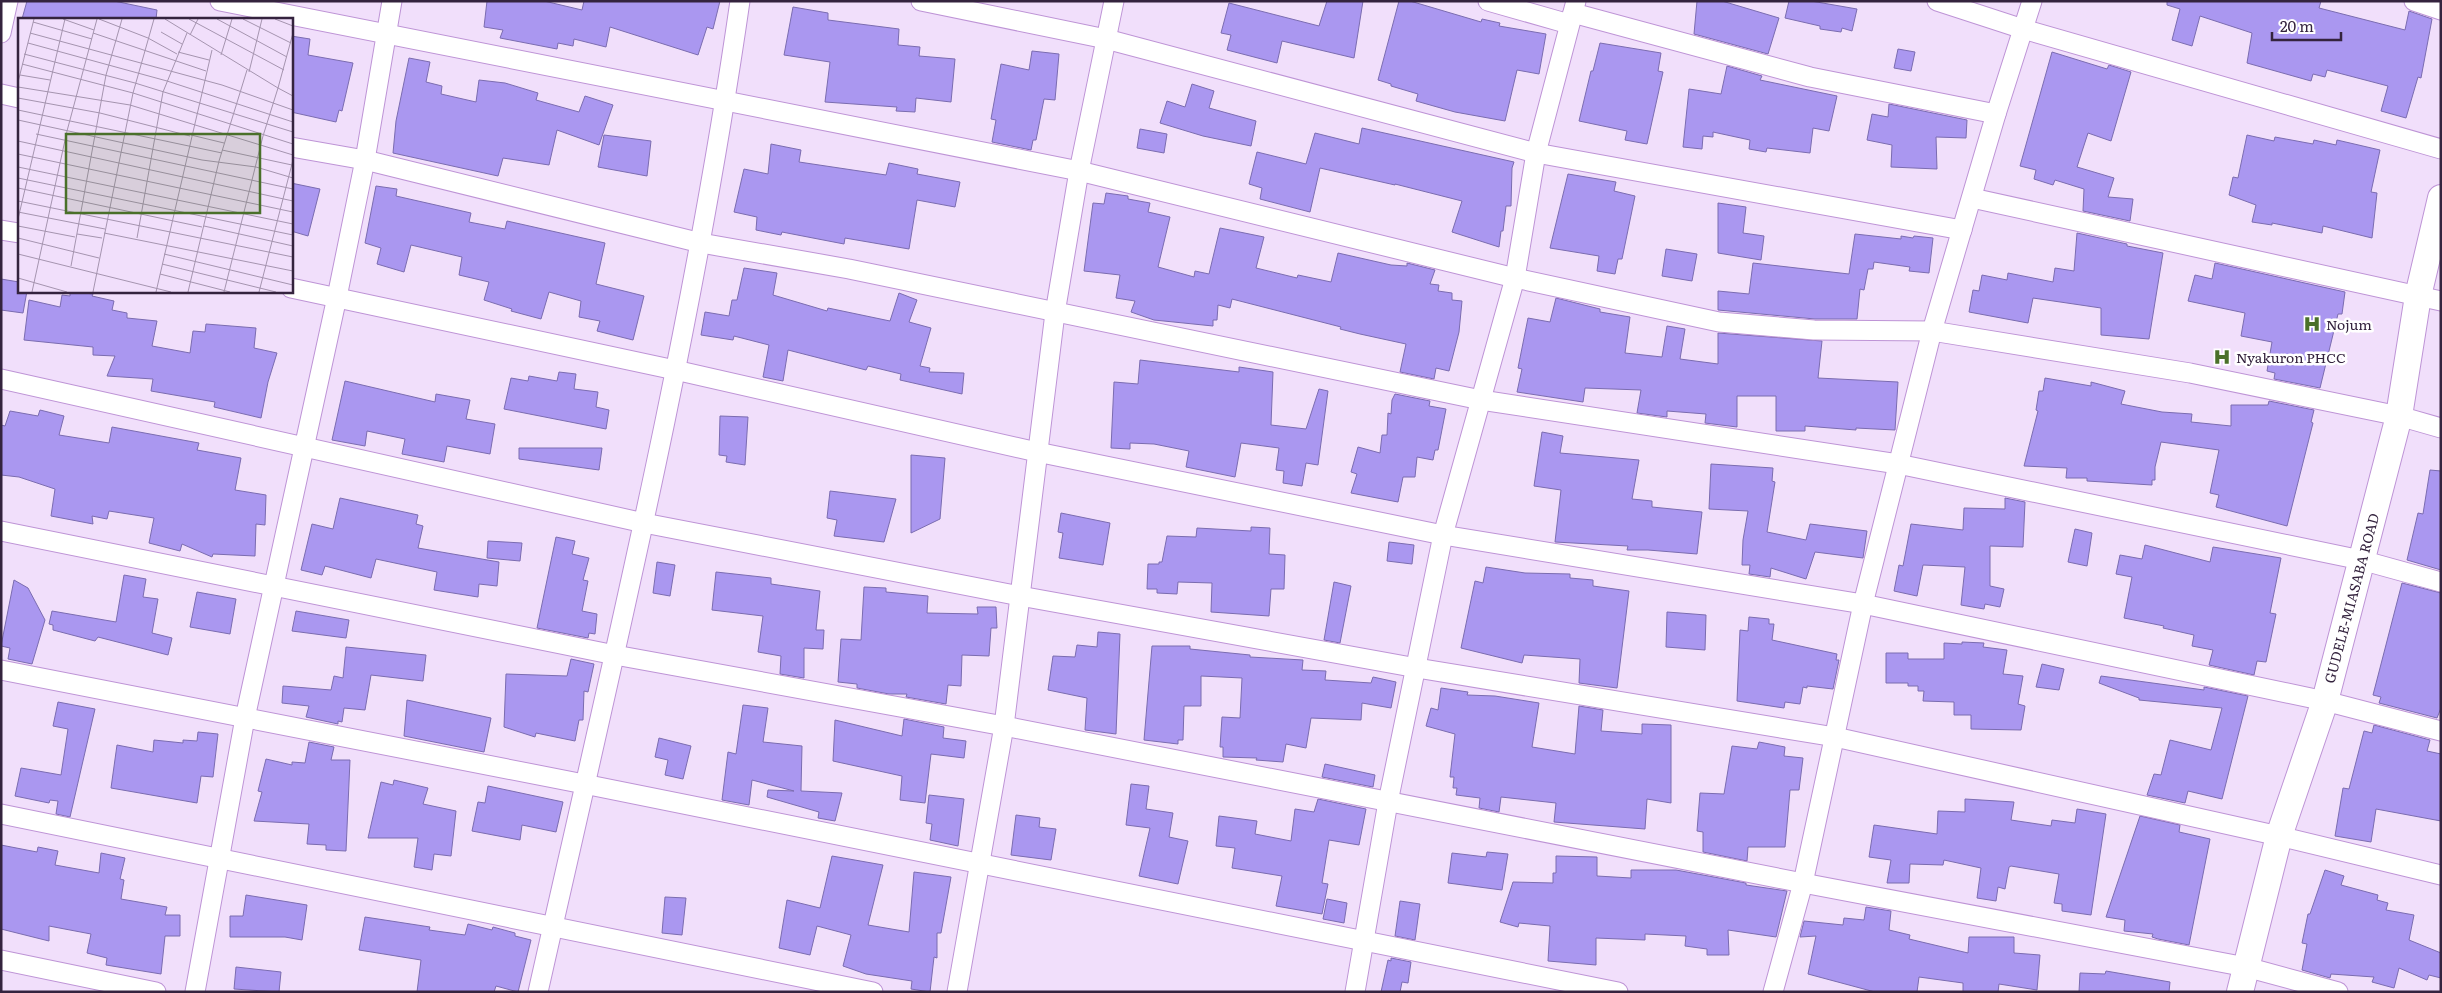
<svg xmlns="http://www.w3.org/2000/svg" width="2442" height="993" viewBox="0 0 2442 993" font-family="Literata,serif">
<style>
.building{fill:#aa97f0;stroke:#7b6cb0}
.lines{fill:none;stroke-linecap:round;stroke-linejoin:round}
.street-casing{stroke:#be94d6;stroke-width:21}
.secondary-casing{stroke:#be94d6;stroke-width:28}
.street{stroke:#fff;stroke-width:19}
.secondary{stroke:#fff;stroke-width:26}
.labels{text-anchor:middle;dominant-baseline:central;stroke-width:5;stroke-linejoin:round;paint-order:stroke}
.poi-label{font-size:14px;fill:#34233e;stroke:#fff;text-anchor:start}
.street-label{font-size:14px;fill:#34233e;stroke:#fff}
.inset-road{fill:none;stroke:#a594af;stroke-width:1}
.view{fill:#4a702a;fill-opacity:0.15;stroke:#4a702a;stroke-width:2.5}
.inset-edge{fill:none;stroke:#34233e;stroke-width:2.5}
</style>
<rect width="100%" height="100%" fill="#f1dffb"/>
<g class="building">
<polygon points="27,1 114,1 157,10 156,19 22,19"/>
<polygon points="487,1 544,1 582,10 584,1 720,1 713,29 707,27 698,55 610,27 606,47 574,39 573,46 558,43 557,49 500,38 503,30 484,27"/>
<polygon points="1327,1 1363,1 1354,58 1282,41 1277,63 1227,50 1231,35 1221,33 1229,3 1319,26"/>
<polygon points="1399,1 1410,1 1481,22 1482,19 1500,23 1499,26 1546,34 1539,74 1517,70 1505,121 1455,112 1416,101 1418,94 1391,86 1391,84 1378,80"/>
<polygon points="1697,1 1722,1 1779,18 1768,54 1694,34"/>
<polygon points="1789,1 1811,1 1857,9 1852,31 1842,28 1841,32 1820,29 1820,26 1785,18"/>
<polygon points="2167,1 2321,1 2319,8 2405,30 2409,11 2432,19 2421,78 2418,77 2406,118 2381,111 2388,86 2327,70 2325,77 2313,74 2311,81 2247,63 2252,33 2200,16 2192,46 2172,40 2180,9 2167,5"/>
<polygon points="793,7 828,13 828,20 899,29 898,45 920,47 919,56 955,59 951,102 916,98 915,112 896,111 897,107 825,102 830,62 784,55"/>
<polygon points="291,36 310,39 308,55 353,63 342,111 339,110 336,122 291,112"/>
<polygon points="1600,43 1661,53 1658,71 1663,72 1647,144 1625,140 1627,131 1579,121 1591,71 1593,71"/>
<polygon points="1898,49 1915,52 1911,71 1894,68"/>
<polygon points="1032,51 1059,54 1055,100 1044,99 1036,140 1033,140 1031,150 992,142 996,120 991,119 1001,64 1029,70"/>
<polygon points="2052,52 2107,69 2109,65 2131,72 2111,141 2088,133 2077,167 2114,178 2108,197 2133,199 2130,221 2083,211 2084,189 2055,180 2053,185 2034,179 2036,170 2020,166"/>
<polygon points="409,58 430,62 426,82 442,86 441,94 476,102 479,80 505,83 538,93 536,100 579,112 585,96 613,105 599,145 557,130 549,165 503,158 498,176 393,153 396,121"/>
<polygon points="1727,66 1762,76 1760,80 1837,96 1829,131 1813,128 1810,153 1767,148 1766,152 1749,149 1750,140 1713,132 1713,137 1703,136 1702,149 1683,147 1689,89 1721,94"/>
<polygon points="1192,84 1214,91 1209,108 1256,121 1251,146 1203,136 1160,123 1167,101 1185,107"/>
<polygon points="1889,104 1967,120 1966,138 1936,137 1937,169 1891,167 1892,145 1867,140 1872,114 1888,117"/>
<polygon points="1362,128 1514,162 1512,168 1511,206 1506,206 1503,231 1501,231 1499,247 1452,232 1462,201 1395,184 1395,185 1320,168 1310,212 1260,199 1262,188 1249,184 1257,152 1306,164 1315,133 1359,144"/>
<polygon points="1140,129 1167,134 1164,153 1137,148"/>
<polygon points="604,135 651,141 647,176 598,167"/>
<polygon points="2247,135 2274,141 2275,137 2313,144 2314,140 2336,145 2337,140 2380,150 2371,192 2377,193 2372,238 2323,226 2322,233 2272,223 2272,225 2252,222 2256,205 2229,195 2233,177 2238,178"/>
<polygon points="771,144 801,150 799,162 886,175 889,163 918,169 917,174 960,182 955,207 917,200 909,249 845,238 844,244 782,232 781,235 756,230 757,217 734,212 744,169 768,174"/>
<polygon points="1568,174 1616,182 1614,191 1635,196 1622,259 1618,259 1615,274 1597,271 1599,256 1550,248"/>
<polygon points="291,183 320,189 308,236 291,231"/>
<polygon points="376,186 397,189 396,196 471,213 469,222 505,229 507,221 605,243 596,284 644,296 633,340 597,331 600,321 579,317 581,301 549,292 541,319 511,311 512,309 484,300 489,282 459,275 462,257 411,245 404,272 377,264 381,248 365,243"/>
<polygon points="1106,193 1128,196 1128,199 1150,203 1148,212 1170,217 1158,267 1194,277 1195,271 1209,274 1220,228 1264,237 1256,268 1297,278 1298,275 1331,282 1338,253 1391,265 1407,266 1407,263 1435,270 1430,284 1439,285 1438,291 1452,293 1452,300 1462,301 1459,332 1449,371 1436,368 1434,379 1400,372 1406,344 1360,334 1340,329 1341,327 1232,299 1230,308 1218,305 1217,320 1213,320 1213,326 1154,320 1131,312 1135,301 1116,298 1120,275 1084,271 1093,203 1104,204"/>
<polygon points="1718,203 1746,207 1743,233 1764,236 1761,260 1718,253"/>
<polygon points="2077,233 2127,244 2127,246 2163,253 2149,339 2101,335 2101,308 2033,298 2028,323 1969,312 1973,290 1979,291 1982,275 2007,280 2008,273 2053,282 2055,268 2074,271"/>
<polygon points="1855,234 1901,239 1901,236 1913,238 1914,236 1933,238 1929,273 1909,271 1910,267 1874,262 1873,269 1868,269 1864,290 1860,289 1857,319 1815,319 1718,310 1718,291 1749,294 1753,263 1849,274"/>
<polygon points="1666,249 1697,254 1692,281 1662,276"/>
<polygon points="2215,263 2345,292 2342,314 2338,314 2320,388 2274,379 2275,373 2267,371 2272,342 2241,336 2245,313 2188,301 2195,275 2212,279"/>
<polygon points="744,268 777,273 773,295 827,311 828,308 890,321 899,293 917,300 909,322 931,328 920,366 930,368 929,372 964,373 962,394 900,380 901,374 868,366 866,370 788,350 783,381 763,377 769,345 734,336 733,340 701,335 705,312 729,316 732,300 737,300"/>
<polygon points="1,279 19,282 19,291 27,291 23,313 1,310"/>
<polygon points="70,291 93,294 92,296 114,301 112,310 127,313 127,318 157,321 152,346 190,353 193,331 205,332 206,324 256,328 254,348 277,353 268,382 261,418 214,407 215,402 151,391 153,379 107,376 115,356 93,355 93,347 24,340 29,300 60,307 62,295 70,296"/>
<polygon points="1556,298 1600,309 1600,312 1630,317 1625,353 1662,357 1667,326 1685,329 1680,359 1718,364 1718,333 1822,341 1818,378 1898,382 1895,430 1856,428 1856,430 1805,426 1805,431 1776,431 1776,396 1737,396 1737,427 1705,423 1706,414 1667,411 1667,417 1637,413 1641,390 1585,388 1583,402 1517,392 1522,369 1518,368 1528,318 1550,322"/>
<polygon points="1140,360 1239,372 1239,367 1273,372 1271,425 1306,429 1319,389 1328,391 1318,465 1306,463 1302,486 1283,483 1284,471 1276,470 1279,448 1241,443 1235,477 1186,467 1189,451 1154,444 1130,443 1130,449 1111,448 1114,382 1138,384"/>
<polygon points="559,372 576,374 574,389 598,392 596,407 609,410 606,429 504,409 511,378 528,381 529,376 557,381"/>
<polygon points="2045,378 2091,386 2091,382 2125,391 2121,404 2162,412 2192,414 2191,422 2231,426 2231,405 2268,405 2269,401 2314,410 2311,422 2313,423 2287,526 2216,507 2219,495 2210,493 2219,450 2161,442 2155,467 2155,480 2152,480 2152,485 2087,481 2087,478 2066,478 2067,468 2024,466 2038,411 2036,410 2039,391 2043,391"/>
<polygon points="345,381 435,402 436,394 470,400 466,419 495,424 490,454 447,446 444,462 402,454 405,439 367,431 365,446 332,440"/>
<polygon points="1395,394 1430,401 1429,406 1446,409 1438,450 1435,450 1433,460 1417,457 1415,477 1403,477 1398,502 1351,493 1357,474 1351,472 1358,447 1380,453 1382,435 1387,435 1388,413 1391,414 1392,400"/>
<polygon points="40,410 64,416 59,435 109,443 112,427 199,443 197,450 241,458 235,490 266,495 265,525 256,524 255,556 213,554 212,557 182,544 180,551 149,543 154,518 109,511 107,519 92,516 93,524 51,516 55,489 19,477 1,475 1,425 5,426 10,411 38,416"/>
<polygon points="720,416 748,417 745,465 726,462 727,456 719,455"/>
<polygon points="1542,432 1563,436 1560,453 1639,460 1632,499 1652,501 1652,507 1702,512 1697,554 1648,550 1627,550 1628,546 1555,542 1561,490 1534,486"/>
<polygon points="519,448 602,448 599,470 519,459"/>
<polygon points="911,455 945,458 940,519 911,533"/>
<polygon points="1711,464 1773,468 1772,481 1775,482 1767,532 1806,540 1810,524 1867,531 1863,558 1815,552 1806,579 1771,568 1770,577 1749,574 1750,565 1742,565 1743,540 1748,511 1709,509"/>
<polygon points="2430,470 2441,471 2441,570 2407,560 2418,513 2423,514"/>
<polygon points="830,491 896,499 884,542 834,536 837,520 827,518"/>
<polygon points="340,498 418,515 416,524 423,526 418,548 499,562 497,586 479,584 478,597 434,590 437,572 376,559 371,578 325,566 322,575 301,570 312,524 333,529"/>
<polygon points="2005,498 2025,502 2023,547 1990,546 1990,586 2004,589 2000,607 1985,604 1984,609 1961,605 1965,567 1923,565 1917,596 1894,591 1899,565 1903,566 1911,524 1963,530 1964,508 2005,509"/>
<polygon points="1061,513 1110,523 1103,565 1059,558 1063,533 1058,532"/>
<polygon points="1251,527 1270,528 1269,554 1285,555 1284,589 1271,589 1269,616 1211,612 1212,583 1178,582 1177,594 1157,593 1157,589 1147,589 1148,564 1159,564 1159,562 1162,562 1167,536 1196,537 1197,528 1251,531"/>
<polygon points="2075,529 2092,533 2087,566 2068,562"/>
<polygon points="556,537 575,541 572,554 589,558 583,580 588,581 582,611 597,614 595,634 589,633 588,638 537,628"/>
<polygon points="488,541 522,543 520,561 487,558"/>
<polygon points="1389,542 1414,545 1412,564 1387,561"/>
<polygon points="2145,545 2210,562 2213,547 2281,558 2270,613 2276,614 2266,662 2257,661 2254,675 2209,665 2213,650 2192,646 2194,635 2163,628 2164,626 2124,618 2132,577 2116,574 2120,555 2142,559"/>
<polygon points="657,562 675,565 670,596 653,593"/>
<polygon points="1486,567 1525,573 1570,574 1570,578 1593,580 1593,586 1629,591 1617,688 1579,683 1580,659 1524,655 1522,663 1461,648 1475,581 1483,583"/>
<polygon points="716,572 771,578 771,584 820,591 816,630 824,630 823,649 804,648 804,678 780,674 781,656 758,652 763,616 712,610"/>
<polygon points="124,575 146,579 143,597 158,599 152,633 172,638 168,655 98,637 95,641 53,630 53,625 49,624 52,611 116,622"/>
<polygon points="14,580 28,588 45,620 32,664 8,659 10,648 1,646"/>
<polygon points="1334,582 1351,586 1340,643 1324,640"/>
<polygon points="2402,583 2441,593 2441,708 2437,718 2379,703 2381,697 2373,695"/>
<polygon points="864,587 886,588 886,592 928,596 927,613 978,614 977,607 996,607 997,628 991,628 989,656 962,655 961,686 948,685 946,704 906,697 907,694 889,694 857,688 857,684 838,682 841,639 861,640"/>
<polygon points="197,592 236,599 230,634 190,627"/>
<polygon points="296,611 349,620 346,638 292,631"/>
<polygon points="1667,612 1706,615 1705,650 1666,647"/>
<polygon points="1749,617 1769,619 1769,624 1774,624 1772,640 1837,654 1836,660 1839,660 1833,689 1807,686 1807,688 1803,687 1800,704 1785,702 1784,708 1737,701 1740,630 1748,631"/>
<polygon points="1098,632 1120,634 1116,734 1085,730 1087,698 1048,690 1053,656 1075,657 1077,645 1097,647"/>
<polygon points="1962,642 1984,643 1983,647 2007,650 2003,674 2023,676 2018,704 2025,706 2021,730 1971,729 1971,715 1954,715 1954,702 1923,701 1924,691 1918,691 1918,686 1908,686 1908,683 1886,683 1886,653 1908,653 1908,659 1944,659 1944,643 1962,644"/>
<polygon points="1152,646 1190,646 1190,649 1250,655 1250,657 1303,660 1302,670 1326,671 1325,680 1371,683 1373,677 1396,682 1391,708 1362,703 1361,720 1311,718 1306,748 1286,744 1283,762 1256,760 1257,758 1223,757 1223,747 1220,747 1222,717 1240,718 1242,678 1201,676 1201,706 1184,706 1183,740 1178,740 1178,744 1144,740"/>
<polygon points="346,647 426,655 423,681 371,675 365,710 344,708 342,722 338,721 338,724 306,717 309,706 282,703 283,686 331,690 334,676 343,678"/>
<polygon points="571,659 594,664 588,692 584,691 583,720 579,720 575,741 536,733 535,737 504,727 506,674 567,676"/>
<polygon points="2042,664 2064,669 2059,690 2036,687"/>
<polygon points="2101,676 2204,690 2204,687 2248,696 2222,799 2188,791 2185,803 2147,795 2154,774 2161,775 2170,740 2211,750 2222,708 2139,700 2139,698 2099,683"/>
<polygon points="1441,688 1468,692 1467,695 1495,696 1539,703 1532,747 1575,754 1579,706 1603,710 1601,731 1642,734 1642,724 1671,725 1671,803 1647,799 1645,829 1554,822 1556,803 1501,797 1499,812 1479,808 1480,798 1456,795 1457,788 1453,788 1454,777 1450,777 1455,734 1426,726 1431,708 1438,710"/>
<polygon points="407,700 491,718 484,752 404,736"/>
<polygon points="58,702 95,709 70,817 56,814 58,801 50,800 49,803 15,796 21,768 61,775 68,729 53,726"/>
<polygon points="743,705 768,708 763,742 802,746 801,791 842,793 835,821 818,818 819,812 767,797 768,790 794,791 752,780 749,805 722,800 728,752 736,754"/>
<polygon points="904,719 944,727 943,738 966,741 964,758 931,754 925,803 900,800 902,776 833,761 835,720 902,736"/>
<polygon points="2374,725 2430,740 2427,751 2441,754 2441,821 2376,809 2371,842 2335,836 2343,788 2349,789 2364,731 2372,733"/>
<polygon points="198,732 218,734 213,777 201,776 197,803 111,788 117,745 153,752 154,740 183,743 183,740 197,741"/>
<polygon points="659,738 691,746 683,779 665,775 668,760 655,757"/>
<polygon points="309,742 334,747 331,760 350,760 346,851 326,850 326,845 307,844 309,824 254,821 262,792 258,791 266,759 292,765 292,762 305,763"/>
<polygon points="1759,742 1785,747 1784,756 1803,758 1799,790 1790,790 1785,847 1748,847 1747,861 1703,852 1703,832 1697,831 1700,793 1724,794 1732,746 1757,749"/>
<polygon points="1325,764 1375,775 1373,787 1322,777"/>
<polygon points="394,780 428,788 423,804 456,811 451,856 434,854 432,870 414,867 418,838 368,838 381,782 393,785"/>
<polygon points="1131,784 1149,786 1146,809 1173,813 1169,837 1188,841 1178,884 1139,876 1150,828 1126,825"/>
<polygon points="488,786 563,802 556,832 522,825 520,840 472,831 478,802 485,803"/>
<polygon points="929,795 964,799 958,846 930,840 932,824 926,823"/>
<polygon points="1318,799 1366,809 1359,845 1329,840 1322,883 1328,884 1322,914 1276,906 1282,876 1232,868 1235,848 1216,846 1219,816 1257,821 1255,834 1291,841 1295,809 1314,812"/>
<polygon points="1965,799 2014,802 2011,820 2051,826 2052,820 2075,823 2077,809 2106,814 2091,915 2062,911 2062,904 2054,903 2059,874 2011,866 2009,867 2005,889 1998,887 1996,901 1977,898 1981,868 1944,860 1943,865 1910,864 1909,883 1887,883 1891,860 1869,857 1874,825 1937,834 1938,811 1965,812"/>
<polygon points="1016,815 1040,818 1039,827 1056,829 1051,860 1011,855"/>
<polygon points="2140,816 2180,825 2179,832 2210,839 2189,945 2158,939 2152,937 2153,934 2124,931 2125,920 2106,917"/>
<polygon points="1,845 37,852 38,847 58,851 55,865 99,873 101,853 125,858 120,879 124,880 121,899 167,907 165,915 180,915 180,936 165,936 161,974 106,965 107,958 87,953 91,934 49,926 49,941 1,929"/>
<polygon points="1487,852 1508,854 1502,890 1448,883 1452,853 1486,857"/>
<polygon points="832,856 883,865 868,925 909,932 914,872 951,877 941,933 937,933 937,958 934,957 930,992 911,989 912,981 866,974 843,966 851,935 817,926 810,955 779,948 787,900 820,908"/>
<polygon points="1556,856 1597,857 1597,876 1631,878 1631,870 1676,870 1746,883 1746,885 1787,891 1776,937 1728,930 1729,955 1707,955 1707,949 1685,946 1686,936 1645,934 1645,940 1596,938 1596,965 1548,961 1550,926 1519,923 1518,927 1500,922 1513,882 1553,883 1553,873 1556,873"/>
<polygon points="2325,870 2344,876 2341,885 2378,895 2377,900 2388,903 2386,910 2414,915 2409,940 2441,953 2441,978 2429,975 2427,980 2399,968 2394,988 2372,982 2374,977 2331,974 2330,978 2302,970 2307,944 2302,943 2308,914 2310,914"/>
<polygon points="246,895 307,905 302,940 285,937 230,937 230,916 243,916"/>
<polygon points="665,897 686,898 682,935 662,933"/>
<polygon points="1327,899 1347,903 1344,923 1323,919"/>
<polygon points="1400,901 1420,904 1415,940 1395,936"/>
<polygon points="1866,907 1891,911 1889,930 1910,935 1909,939 1968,953 1969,937 2014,937 2014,953 2040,955 2037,990 1999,984 1998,992 1963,992 1963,983 1919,977 1917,992 1875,992 1808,974 1816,936 1800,937 1804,921 1843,925 1844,918 1864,920"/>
<polygon points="365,917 430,927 429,930 465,935 468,924 492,930 493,927 515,933 515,936 531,940 518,992 496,986 494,992 417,992 421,960 359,950"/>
<polygon points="1391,958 1411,962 1408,983 1402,982 1400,992 1381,992 1388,960 1391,961"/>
<polygon points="236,967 281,972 279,992 234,989"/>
<polygon points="2106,971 2170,982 2169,992 2079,992 2080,973 2105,974"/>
</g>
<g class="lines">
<g class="street-casing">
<g id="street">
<polyline points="220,1 1079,171 1515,278 1719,322 1814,330 1932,331 2190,373 2399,416 2441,428"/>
<polyline points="921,1 1106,39 1536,153 1962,230"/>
<polyline points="1488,1 1569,24"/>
<polyline points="1937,1 2023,29 2441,149"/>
<polyline points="2414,1 2441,10"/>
<polyline points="1573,13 1810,77 1996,114"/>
<polyline points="1,33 8,1"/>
<polyline points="1,94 19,98"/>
<polyline points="291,147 365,160 701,243 849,269 1481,400 1898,464 2361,560 2441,582"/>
<polyline points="1972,198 2441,301"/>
<polyline points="1,230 19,233"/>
<polyline points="291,288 675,370 1037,452 1443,535 1863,604 2325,701 2441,731"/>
<polyline points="1,379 644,523 1020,596 1417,668 1835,737 2279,836 2441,875"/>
<polyline points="1,531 615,655 1004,726 1803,883 2246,967 2338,992"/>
<polyline points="1,670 584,784 1618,992"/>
<polyline points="1,814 873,992"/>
<polyline points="1,960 156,992"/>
<polyline points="195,992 245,718 337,297 365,160 392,1"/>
<path d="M538,992c74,-329 154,-657 202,-991"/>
<polyline points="957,992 1004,726 1055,313 1079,171 1114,1"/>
<polyline points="1355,992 1388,802 1443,535 1515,278 1536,153 1576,1"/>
<polyline points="1773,992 1803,883 1863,604 1932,331 1996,114 2032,1"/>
</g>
</g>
<g class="secondary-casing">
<polyline id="secondary" points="2240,992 2279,836 2325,701 2399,416 2418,296 2441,198"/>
</g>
<use href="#street" class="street"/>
<use href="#secondary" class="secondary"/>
</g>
<defs>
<g id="hospital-bare" transform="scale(1.35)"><path d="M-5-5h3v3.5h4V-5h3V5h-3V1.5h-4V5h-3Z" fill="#4a702a" stroke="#fff" stroke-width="2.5" paint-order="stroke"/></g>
</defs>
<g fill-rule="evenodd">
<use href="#hospital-bare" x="2312" y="324"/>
<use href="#hospital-bare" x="2222" y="357"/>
</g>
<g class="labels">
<g class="poi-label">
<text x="2326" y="324">Nojum</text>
<text x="2236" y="357">Nyakuron PHCC</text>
</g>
<g class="street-label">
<text transform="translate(2351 598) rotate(-75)">GUDELE-MIASABA ROAD</text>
</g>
</g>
<g transform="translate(18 18)">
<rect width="275" height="275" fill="#f1dffb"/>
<path class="inset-road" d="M45,1l31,11M81,1l49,19 29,16M147,1l113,69 15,-55M171,1l95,51M199,1l70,38M225,1l48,24M257,1l18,7M15,4l59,17M143,14l21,12M12,15l192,52 71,25M75,15l113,38M172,17l8,-16M10,25l139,38 126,41M160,34l31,8M6,36l111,29 158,49M203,37l11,-36M4,46l111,29 160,51M231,54l13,-53M2,57l30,5M0,64l16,-63M0,69l112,18 163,50M0,80l82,15 90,23M0,92l204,43M0,102l184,40 54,7 37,11M18,116l257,55M173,117l33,8M0,123l275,60M204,132l70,15M0,136l275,58M0,149l275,57M0,160l275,57M0,170l184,39M0,183l275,56M0,194l87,17M0,201l47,-200M0,208l57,11M186,208l89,20M86,215l189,38M59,216l25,4M0,220l81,20M119,220l26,-146 24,-59M0,236l153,38M146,236l129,31M144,246l114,28M53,248l35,-191 16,-56M142,256l70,18M0,260l49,14M14,274l35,-161 30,-112M75,274l40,-199 21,-74M138,274l56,-242M170,274l31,-131 28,-91M206,274l39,-156 15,-48 15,8M241,274l34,-132"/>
<path class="view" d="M48,116h194v79h-194z"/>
<rect width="275" height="275" class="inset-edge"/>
</g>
<rect width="2442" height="993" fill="none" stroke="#34233e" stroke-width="5"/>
<path d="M2272 32v8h69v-8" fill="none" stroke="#34233e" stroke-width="2.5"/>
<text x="2280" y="32" font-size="15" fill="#34233e" stroke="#ffffff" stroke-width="4" paint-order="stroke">20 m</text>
</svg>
